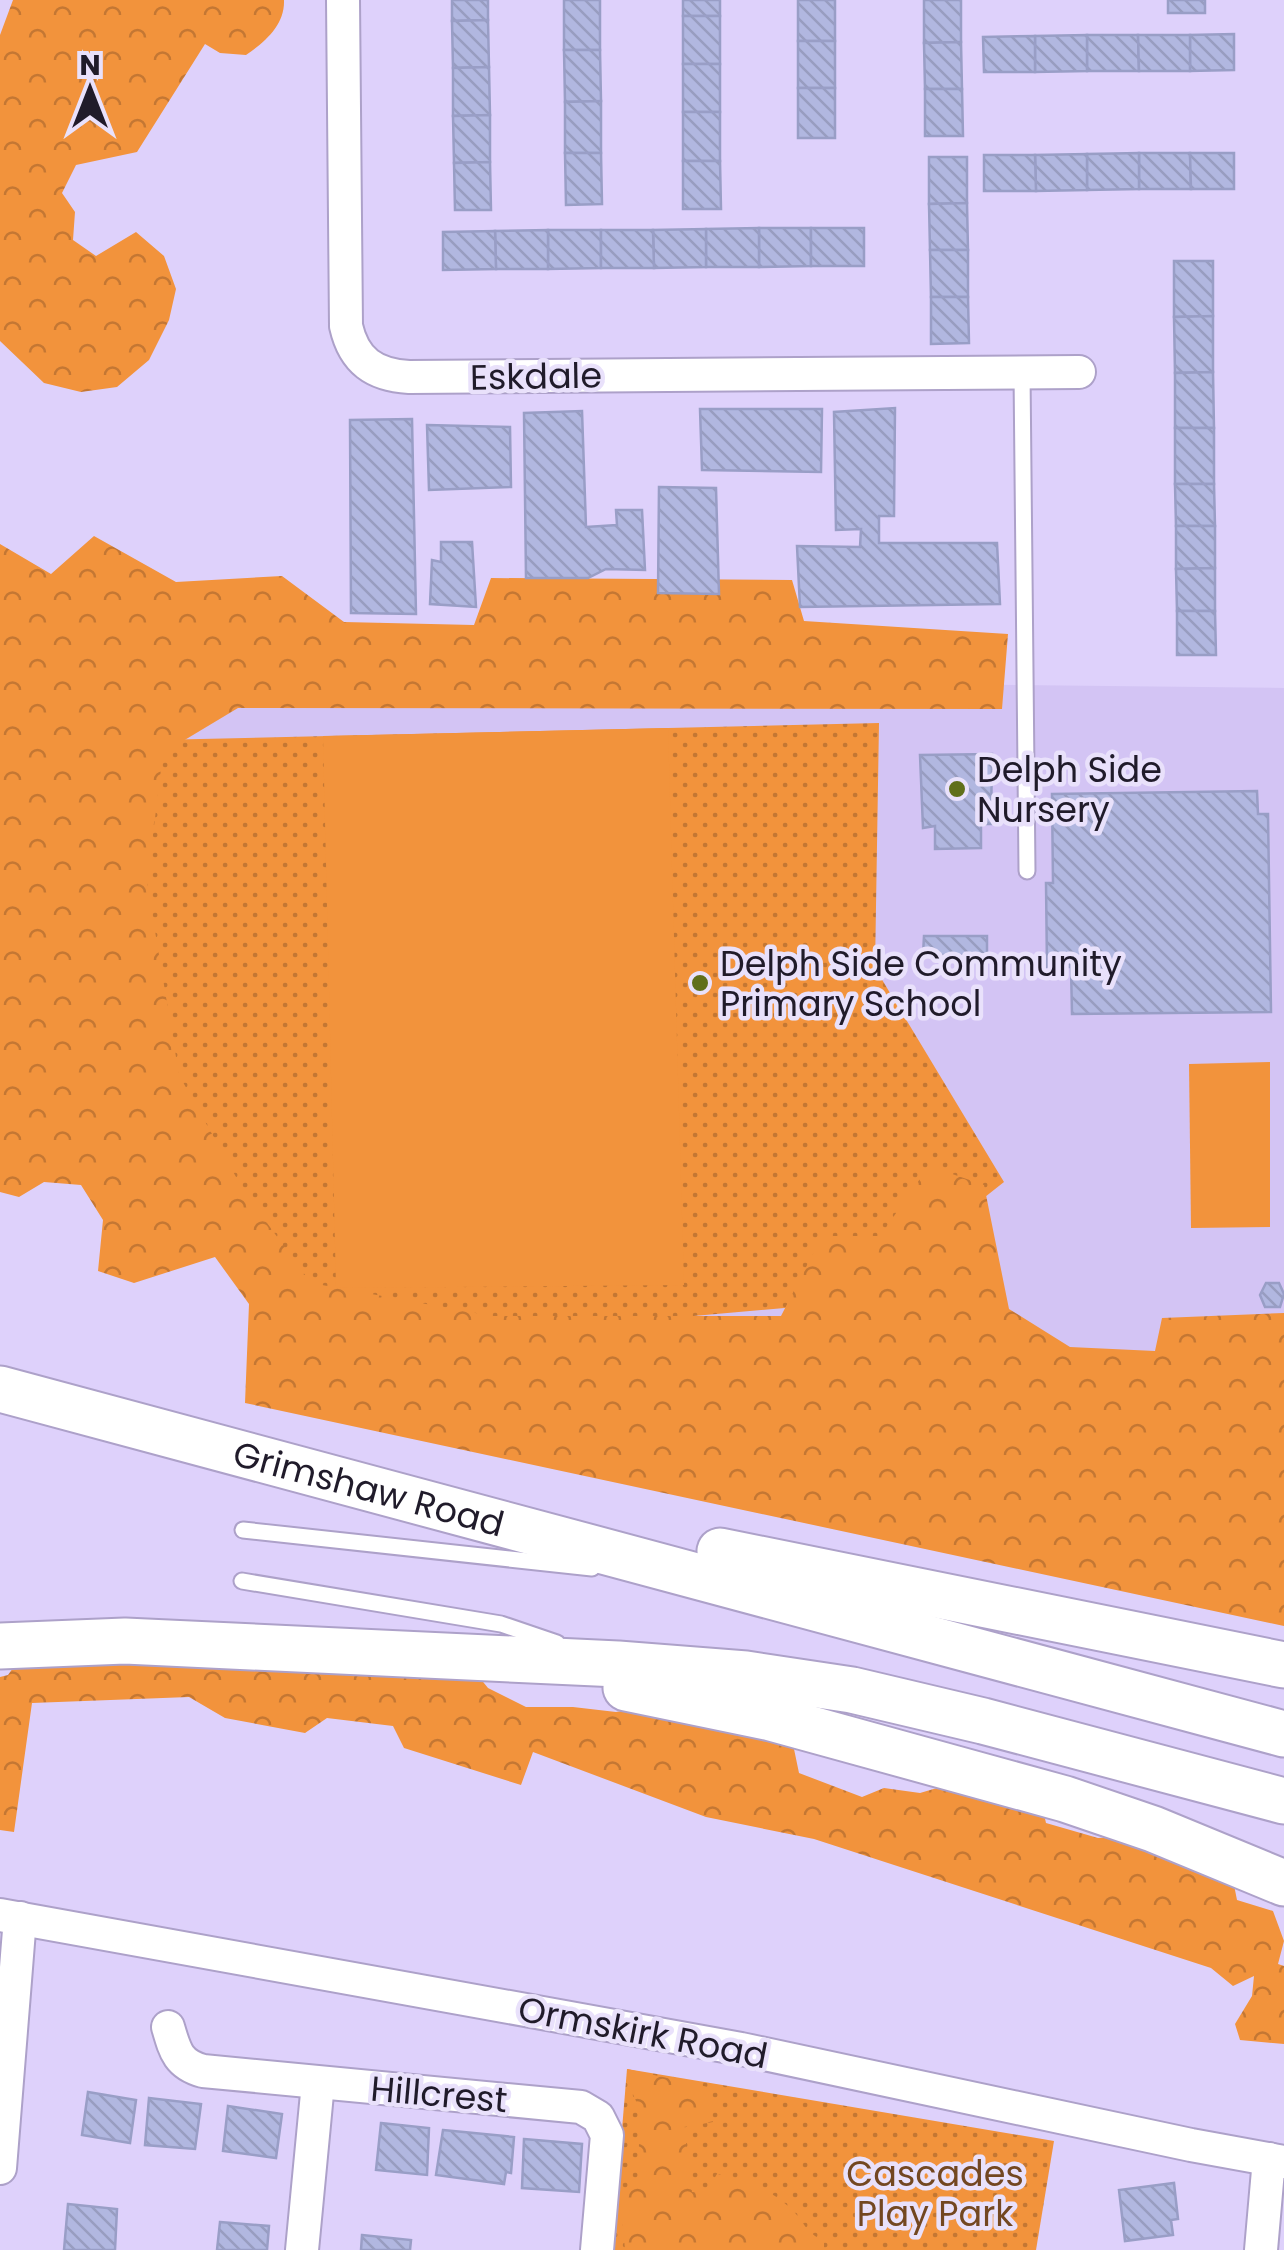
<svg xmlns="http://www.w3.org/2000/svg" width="1284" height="2250" viewBox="0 0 1284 2250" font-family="Poppins,sans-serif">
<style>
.built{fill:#d3c4f4}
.green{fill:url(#green-dots)}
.forest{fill:url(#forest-crowns)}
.pitch{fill:#f2933c}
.building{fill:url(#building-back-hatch);stroke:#999ec6;stroke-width:2.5}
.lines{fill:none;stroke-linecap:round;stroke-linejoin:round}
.lane-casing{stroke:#ada1c9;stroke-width:19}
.street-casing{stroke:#ada1c9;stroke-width:36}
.secondary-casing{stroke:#ada1c9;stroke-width:49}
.lane{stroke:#fff;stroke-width:15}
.street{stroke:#fff;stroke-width:32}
.secondary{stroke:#fff;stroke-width:45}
.poi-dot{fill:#606f1a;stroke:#e9e1fb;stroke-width:4}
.labels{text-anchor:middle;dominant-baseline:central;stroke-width:9;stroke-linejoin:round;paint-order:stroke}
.street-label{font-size:35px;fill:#201b2a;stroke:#e9e1fb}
.poi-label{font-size:35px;fill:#201b2a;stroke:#e9e1fb;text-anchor:start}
.park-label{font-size:35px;fill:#734721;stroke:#e9e1fb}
</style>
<defs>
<pattern id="green-dots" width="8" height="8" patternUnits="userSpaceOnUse" patternTransform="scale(2.5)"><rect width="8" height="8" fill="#f2933c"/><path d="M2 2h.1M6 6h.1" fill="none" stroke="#c47733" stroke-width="1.8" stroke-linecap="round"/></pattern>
<pattern id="forest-crowns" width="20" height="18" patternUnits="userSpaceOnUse" patternTransform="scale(2.5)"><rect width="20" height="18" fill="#f2933c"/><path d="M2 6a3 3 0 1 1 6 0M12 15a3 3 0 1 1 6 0" fill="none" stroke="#c47733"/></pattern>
<pattern id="building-back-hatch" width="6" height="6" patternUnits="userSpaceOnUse" patternTransform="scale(2.5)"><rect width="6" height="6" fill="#b1b7e0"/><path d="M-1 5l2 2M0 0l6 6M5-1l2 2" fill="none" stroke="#989dc0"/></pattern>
</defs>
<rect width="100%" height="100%" fill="#ded1fb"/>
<polygon class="built" points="918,684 1284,688 1284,1452 489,1372 122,703"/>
<g class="green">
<polygon points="879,723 875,968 1004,1182 852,1302 492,1334 305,1294 170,1083 136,872 155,740"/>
<polygon points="627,2069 1054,2141 1036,2250 612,2250"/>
</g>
<g class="forest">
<path d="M13,0h271c1,25 -19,42 -38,55l-26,-2 -15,-9 -68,108 -61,13 -14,28 13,19 -2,28 23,16 40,-24 28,24 12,33 -7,31 -20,40 -32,27 -36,5 -37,-9 -44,-42v-306z"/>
<polygon points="94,536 176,582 282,576 344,622 474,625 491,578 792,580 804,621 1008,634 1002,709 238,708 163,753 147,883 179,1075 245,1193 311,1283 492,1316 781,1316 822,1236 880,1236 929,1166 984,1185 1009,1309 1070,1347 1155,1351 1162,1318 1284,1313 1284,1626 245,1403 249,1304 215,1257 134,1283 98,1271 103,1220 81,1185 44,1182 19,1197 0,1192 0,544 51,574"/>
<polygon points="25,1651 471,1667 488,1688 526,1707 573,1707 616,1712 668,1703 777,1726 794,1749 799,1773 862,1797 884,1788 920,1793 954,1783 1041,1801 1046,1823 1098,1838 1150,1835 1231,1870 1237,1900 1273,1911 1284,1941 1278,1964 1284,1966 1284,2044 1240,2040 1235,2024 1252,1996 1254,1976 1233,1986 1211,1968 814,1839 706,1817 533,1752 521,1785 404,1748 393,1726 327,1718 305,1733 225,1718 189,1697 32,1703 14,1832 0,1830 0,1677 8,1675"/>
<path d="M627,2069l81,18 5,35 -29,5 8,65 13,1 12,-19c28,5 60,18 79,40 10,13 13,20 28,27v9h-199l-4,-48 17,-25 2,-67 -12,-27z"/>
</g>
<g class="pitch">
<polygon points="668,728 684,1285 336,1288 323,736"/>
<polygon points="1270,1062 1270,1227 1191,1228 1189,1064"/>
</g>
<g class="building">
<polygon points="452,0 488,0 488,20 452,21"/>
<rect x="564" y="0" width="36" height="50"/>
<rect x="683" y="0" width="37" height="16"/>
<rect x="798" y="0" width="37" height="41"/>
<polygon points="924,0 961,0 961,42 924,43"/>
<rect x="1168" y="0" width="37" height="13"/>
<rect x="683" y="16" width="37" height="48"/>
<polygon points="488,20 489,67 453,68 452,21"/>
<polygon points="1234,34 1234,70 1190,71 1190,35"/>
<polygon points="1087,35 1138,35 1139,71 1087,71"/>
<polygon points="1087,35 1087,71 1035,72 1035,36"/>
<polygon points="1138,35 1190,35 1190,71 1139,71"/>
<polygon points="1035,36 1035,72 984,72 983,37"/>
<rect x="798" y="41" width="37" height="47"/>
<polygon points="961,42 962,89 925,89 924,43"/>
<polygon points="564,50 600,50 601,101 565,102"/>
<rect x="683" y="64" width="37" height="48"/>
<polygon points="489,67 490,115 453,116 453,68"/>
<rect x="798" y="88" width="37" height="50"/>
<polygon points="925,89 962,89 963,136 925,136"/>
<polygon points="601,101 601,153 565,153 565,102"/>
<rect x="683" y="112" width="37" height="49"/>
<polygon points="490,115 490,162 454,163 453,116"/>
<polygon points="565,153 601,153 602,204 566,205"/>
<polygon points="1139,153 1190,153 1191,189 1139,189"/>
<polygon points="1139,153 1139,189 1087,190 1087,154"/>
<polygon points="1190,153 1234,153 1234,189 1191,189"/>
<polygon points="1087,154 1087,190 1036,191 1035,155"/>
<polygon points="984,155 1035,155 1036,191 984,191"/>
<polygon points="929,157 967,157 967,203 929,204"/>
<polygon points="683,161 720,161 721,209 683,209"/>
<polygon points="490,162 491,210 455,210 454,163"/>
<polygon points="967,203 968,250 930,250 929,204"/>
<polygon points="759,228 811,228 811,266 759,267"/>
<polygon points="759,228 759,267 706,267 706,229"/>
<rect x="811" y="228" width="53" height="38"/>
<polygon points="706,229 706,267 654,268 653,230"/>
<polygon points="548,230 601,230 601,268 548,269"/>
<polygon points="548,230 548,269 496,269 495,231"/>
<polygon points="601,230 653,230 654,268 601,268"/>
<polygon points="495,231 496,269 443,270 443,232"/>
<polygon points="930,250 968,250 968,297 931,297"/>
<polygon points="1174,261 1213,261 1213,316 1174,317"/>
<polygon points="931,297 968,297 969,343 931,344"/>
<polygon points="1213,316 1213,372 1175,373 1174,317"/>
<polygon points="1213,372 1214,428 1175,428 1175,373"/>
<polygon points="895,408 894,516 879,516 879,543 997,543 1000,604 800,607 797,546 860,547 861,529 836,530 834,412"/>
<polygon points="700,409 822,409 821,472 702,470"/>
<polygon points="582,411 586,527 617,525 616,510 642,510 645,570 606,569 588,578 526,578 524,413"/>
<polygon points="412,419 416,614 351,613 350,420"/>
<polygon points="427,425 510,427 511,487 429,490"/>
<rect x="1175" y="428" width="39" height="56"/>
<polygon points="1175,484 1214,484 1215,526 1176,526"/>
<polygon points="659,487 716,488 719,594 658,593"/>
<polygon points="1176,526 1215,526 1215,568 1176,569"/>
<polygon points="441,542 472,542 476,607 430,604 432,560 441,562"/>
<polygon points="1215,568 1215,611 1177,611 1176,569"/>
<polygon points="1177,611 1215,611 1216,655 1177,655"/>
<polygon points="992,754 991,824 981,824 981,848 935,849 935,826 923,828 920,755"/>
<polygon points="1257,791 1258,814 1268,814 1271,1012 1072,1014 1071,967 1047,967 1046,883 1053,883 1052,794"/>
<polygon points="924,936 987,936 987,955 923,955"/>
<polygon points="1266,1283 1279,1283 1284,1294 1280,1307 1265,1307 1260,1295"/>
<polygon points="88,2092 136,2100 130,2143 82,2135"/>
<polygon points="149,2098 201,2104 195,2149 145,2145"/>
<polygon points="228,2106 282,2114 276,2158 223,2151"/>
<polygon points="381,2123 429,2128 427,2175 376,2170"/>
<polygon points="443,2130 514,2137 511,2173 506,2172 504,2184 436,2175"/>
<polygon points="524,2139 582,2144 579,2192 522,2188"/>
<polygon points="1174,2183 1178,2219 1171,2220 1173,2235 1125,2241 1119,2190"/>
<polygon points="68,2204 117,2209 115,2250 64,2250"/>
<polygon points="220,2222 269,2226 267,2250 217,2250"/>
<polygon points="362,2235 411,2240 410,2250 361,2250"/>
</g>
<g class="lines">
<g class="lane-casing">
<g id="lane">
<polyline points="1022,372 1027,871"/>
<polyline points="243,1530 592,1568"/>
<polyline points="242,1581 501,1624 557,1643"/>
</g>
</g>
<g class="street-casing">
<g id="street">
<path d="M343,0l3,326c8,35 28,49 63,51l670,-5"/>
<polyline points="0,1915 741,2049 1191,2145 1284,2162"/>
<path d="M168,2027c7,24 10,37 35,44l378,36 17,10 9,18 -10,115"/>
<polyline points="0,2168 20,1918"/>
<polyline points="302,2250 318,2083"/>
<polyline points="1261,2250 1269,2159"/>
</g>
</g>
<g class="secondary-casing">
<g id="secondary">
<path id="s1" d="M0,1389l1284,345"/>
<polyline points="720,1551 1284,1665"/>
<polyline points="0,1646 125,1641 618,1664 746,1674 852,1690 983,1721 1284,1801"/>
<polyline points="626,1688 771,1718 1065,1799 1153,1829 1284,1883"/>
</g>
</g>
<use href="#lane" class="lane"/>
<use href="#street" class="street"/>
<use href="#secondary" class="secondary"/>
</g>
<g class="poi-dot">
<circle cx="957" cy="789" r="10"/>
<circle cx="700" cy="983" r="10"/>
</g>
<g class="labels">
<g class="street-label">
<text transform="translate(536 376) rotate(-1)">Eskdale</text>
<text stroke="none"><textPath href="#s1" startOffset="382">Grimshaw Road</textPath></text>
<text transform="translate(643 2032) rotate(11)">Ormskirk Road</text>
<text transform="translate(439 2094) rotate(5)">Hillcrest</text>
</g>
<g class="poi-label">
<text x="977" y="769">Delph Side<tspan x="977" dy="40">Nursery</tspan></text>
<text x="720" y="963">Delph Side Community<tspan x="720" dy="40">Primary School</tspan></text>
</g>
<g class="park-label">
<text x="935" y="2173">Cascades<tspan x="935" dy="40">Play Park</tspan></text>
</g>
</g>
<g transform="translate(90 90)" stroke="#e9e1fb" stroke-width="8" paint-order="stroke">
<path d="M0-8L18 38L0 25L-18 38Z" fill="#201b2a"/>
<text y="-15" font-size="28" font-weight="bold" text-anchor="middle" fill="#201b2a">N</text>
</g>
</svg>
